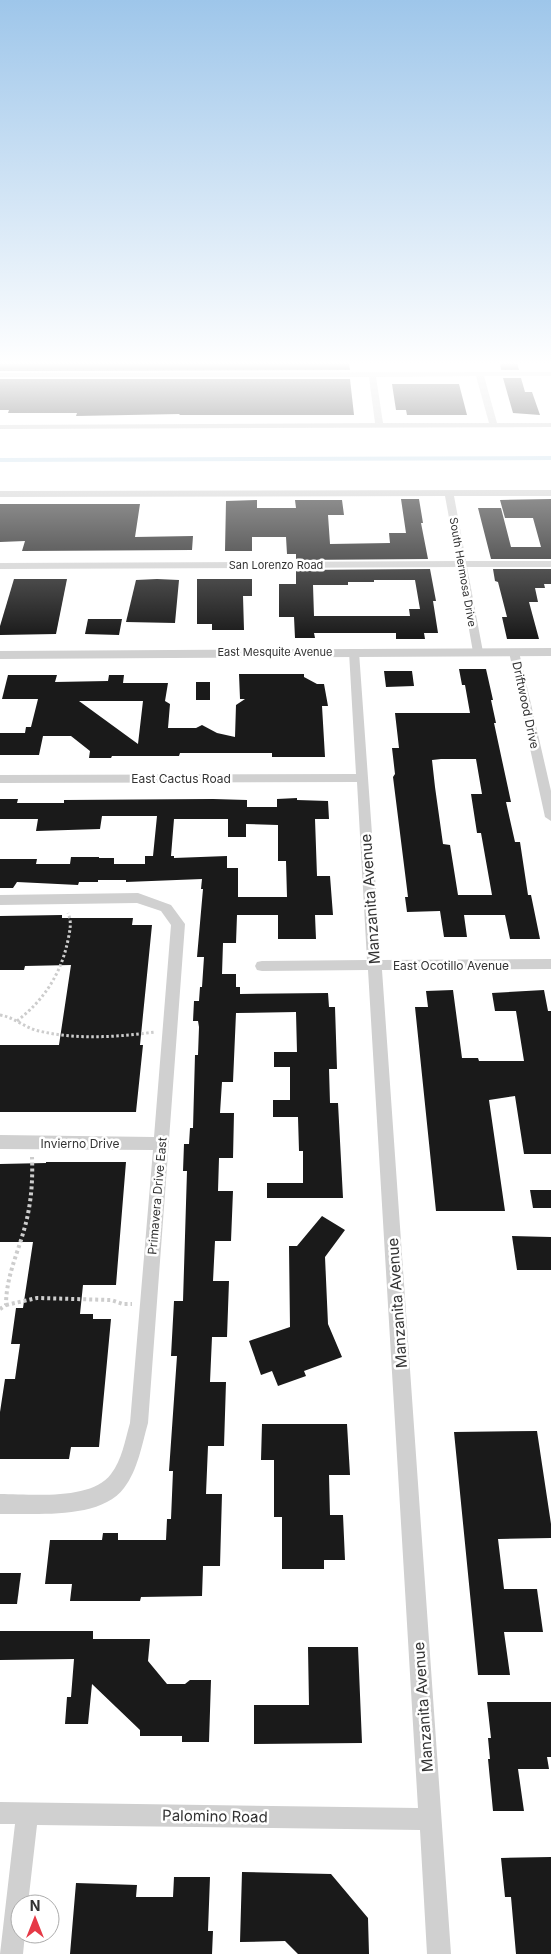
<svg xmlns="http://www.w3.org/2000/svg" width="551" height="1954" viewBox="0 0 551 1954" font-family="Inter,sans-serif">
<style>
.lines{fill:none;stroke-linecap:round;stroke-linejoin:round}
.stream{stroke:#cfe2ee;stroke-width:4}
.building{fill:#1a1a1a;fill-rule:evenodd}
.path-far1{stroke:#cdcdcd;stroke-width:3;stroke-dasharray:2.5 2.5;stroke-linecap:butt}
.path{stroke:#cdcdcd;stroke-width:4;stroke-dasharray:3 3;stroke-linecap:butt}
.minor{fill:#d0d0d0;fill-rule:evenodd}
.tertiary{fill:#d0d0d0;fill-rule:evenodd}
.labels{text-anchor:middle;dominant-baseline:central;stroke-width:5;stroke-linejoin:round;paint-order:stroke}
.far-street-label{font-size:11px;fill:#333;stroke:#fff}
.street-label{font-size:12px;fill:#333;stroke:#fff}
.near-street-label{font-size:15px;fill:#333;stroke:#fff}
</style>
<rect width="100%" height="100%" fill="#fff"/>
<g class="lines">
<polyline class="stream" points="0,460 551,458"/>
</g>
<g class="building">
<polygon points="0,363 349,363 350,370 0,371"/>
<polygon points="500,363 517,363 519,370 501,370"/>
<polygon points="503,378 521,378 525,392 532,392 540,415 513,413"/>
<polygon points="0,379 350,379 354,415 179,415 180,414 76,416 77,413 8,413 9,410 0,410"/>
<polygon points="392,384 459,384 467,415 407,415 406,410 396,410"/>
<polygon points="401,499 419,499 423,523 421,523 428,559 296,560 296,554 287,554 286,537 252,537 252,551 225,551 226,501 257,500 257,508 296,508 295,500 342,500 344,515 328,515 330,544 390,543 389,533 406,533"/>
<polygon points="551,499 551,559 491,559 478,508 501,508 511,547 541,547 533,518 505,518 500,500"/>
<polygon points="0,504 140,504 135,537 193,536 192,550 22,551 25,541 0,542"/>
<path d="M430,569l6,32h-3l5,32h-14l1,6h-29v-6h-82l1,5h-20l-1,-21h-15v-33h17v-14zM374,580h41l5,29h-11l1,7h-96l-1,-31h35v-3h26z"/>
<polygon points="493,569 551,569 551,584 544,584 545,588 535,588 538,602 529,602 539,639 507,639 502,617 507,617 498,582 495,581"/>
<polygon points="14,579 67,579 56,634 0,635 0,626"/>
<polygon points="157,579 179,580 175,623 126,622 136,580"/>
<polygon points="197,579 252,579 252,596 243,596 244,630 212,630 212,624 197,624"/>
<polygon points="88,619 122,619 119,635 85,634"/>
<path d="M459,669h27l7,31h-2l5,23h-2l17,79h-5l9,40h5l8,53h3l9,44h-30l-5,-24h-41l3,22h-23l-4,-26 -33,1 -2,-15h3l-15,-120 2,-3 -3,-26h7l-4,-35h75l-5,-28h-3zM441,759h35l6,35h-11l6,39h4l11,62h-34l-8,-50 -7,-1 -8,-57 -3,-27z"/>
<polygon points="384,671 412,671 414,686 386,687"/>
<path d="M239,674h65v3l13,7h7l4,22h-6l3,51h-53v-4h-92l-1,3h-67l-1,2h-22l1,-7 -19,-15h-28l-4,19h-39v-22h25l1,-6h5l7,-28h-36l6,-24h49l-2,7 53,-1 1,-6h15l-1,8h45l-3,18 5,3 -2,24h28l6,-3 15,8 18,4 1,-32 9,-6h-5zM79,701h64l-5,43z"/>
<rect x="196" y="682" width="14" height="18"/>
<path d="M297,798v2l31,1 1,18h-14l2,57h13l3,39h-18l1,24h-38v-24h-41l-1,28h-13l-1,31h14v13h4v7l88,-1 1,14h6l2,62h-8l1,34h8l5,95h-76v-15h36v-32h-4l-1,-34h-25v-17h17v-33h-16v-15h23l-1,-40 -60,1 -3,69h-11l-2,31h14l-1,45h-14l-1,33h15l-2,50h-16l-2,40h16l-2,56h-15l-2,45h16l-2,64h-16l-2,48h16l-2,72h-17l-1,30 -61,1 -1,4h-70l2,-17h-27l5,-44h52l1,-7h15v7h48l1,-21h4l2,-48h-4l8,-115h-6l3,-55h9l4,-130h-4l1,-27h5l1,-16h3l2,-73h3l1,-28 -1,-6h-5l1,-20h5l1,-14h2l2,-30h-7l6,-68h-2l1,-10 -76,3v-2h-28v2h-19l-1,3 -61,-3 -4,6h-13v-29h37l-1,5h34l1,-7h28v1h15v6h31v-8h8l4,-40h-55l-2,13 -64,2 2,-12h-38v-20h18l-1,4h47v-3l149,-1 34,1v7h30v-8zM174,819h54v18h18v-13l32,1v36h8l1,36h-49v-29h-11v-12l-53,2v-2h-3z"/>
<polygon points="62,915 62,918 133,918 132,925 152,925 140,1045 143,1045 136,1112 0,1112 0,1045 59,1045 71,965 25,966 24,970 0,970 0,916"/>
<polygon points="453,990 462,1058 478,1058 479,1061 524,1061 516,1011 495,1011 492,993 544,990 548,1011 551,1011 551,1154 524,1154 515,1096 489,1100 505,1211 436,1211 415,1007 428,1007 426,991"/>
<polygon points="46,1162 126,1162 116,1285 83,1285 80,1314 93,1314 93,1319 111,1319 99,1447 71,1447 69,1459 0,1459 0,1412 5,1379 15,1379 20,1344 11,1344 16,1308 23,1308 33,1242 0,1242 0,1164 46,1163"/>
<polygon points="530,1190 551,1190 551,1208 533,1208"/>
<polygon points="322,1216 345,1230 325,1257 328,1324 342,1357 304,1371 306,1376 278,1386 272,1371 261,1375 249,1341 290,1327 289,1246 297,1246"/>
<polygon points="512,1236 551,1237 551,1270 517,1270"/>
<polygon points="262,1424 347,1424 350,1475 329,1475 330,1515 343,1515 345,1560 324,1560 324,1569 282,1569 282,1517 274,1517 274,1460 261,1460"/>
<polygon points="537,1431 551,1524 551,1538 498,1539 504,1589 537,1589 543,1632 504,1632 510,1675 478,1675 454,1432"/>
<polygon points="0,1573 21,1573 17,1604 0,1604"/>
<polygon points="0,1631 93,1631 93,1639 150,1639 148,1661 167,1684 185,1684 190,1680 211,1680 209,1742 182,1742 182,1736 140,1736 140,1730 92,1684 88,1724 65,1724 67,1697 71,1697 74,1659 0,1660"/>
<polygon points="308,1647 358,1647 362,1743 254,1744 254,1705 309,1705"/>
<polygon points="487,1702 551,1702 551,1757 547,1757 549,1769 518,1769 524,1811 493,1811 488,1759 490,1759 488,1738 491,1738"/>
<polygon points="551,1857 551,1954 516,1954 511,1897 505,1897 501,1858"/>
<polygon points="242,1872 331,1874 368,1918 369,1954 298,1954 285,1941 240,1942"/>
<polygon points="174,1877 210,1877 208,1931 213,1931 212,1954 70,1954 76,1883 137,1885 136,1897 173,1897"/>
</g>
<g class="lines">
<g class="path-far1">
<path d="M0,1015c14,2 25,13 39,16 38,9 78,6 116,1"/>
<path d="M17,1021c27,-21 44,-47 51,-81 2,-10 4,-18 0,-27"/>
</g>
<g class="path">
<polyline points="6,1305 37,1298 111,1300 123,1304 132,1304"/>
<path d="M0,1309l6,-4c0,-27 11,-50 18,-75 7,-24 9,-48 8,-73"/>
</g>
<g class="minor">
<path d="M551,372v4h-67l13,47h54v4l-551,2v-4l375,-2 -6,-46h-369v-4zM476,376l13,47h-106l-7,-46z"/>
<polygon points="551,490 551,496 454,496 466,561 551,561 551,567 467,567 483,652 478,655 473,652 458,567 0,569 0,563 457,561 445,496 0,497 0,491"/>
<polygon points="354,649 359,652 381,960 551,959 551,969 382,970 451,1954 427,1954 420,1830 37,1825 28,1904 20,1904 20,1934 25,1934 23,1954 0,1954 15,1824 0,1824 0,1802 418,1808 368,970 262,971 257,970 255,966 257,962 262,961 367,960 357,782 0,783 0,775 356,774 349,652"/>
<polygon points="514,649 519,652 551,791 551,821 545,817 509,652"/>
<path d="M138,893l33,12 14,19 -37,499c-6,21 -10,47 -24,65 -24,32 -88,25 -124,26v-20c31,0 91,7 111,-20 11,-14 14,-34 19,-51l23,-273 -153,-1v-14l154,2 17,-212 -10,-14 -24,-8 -137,2v-10z"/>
</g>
<polygon class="tertiary" points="551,648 551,656 0,659 0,651"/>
</g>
<linearGradient id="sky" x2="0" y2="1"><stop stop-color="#9ec6ea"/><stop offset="0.57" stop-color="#fff"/><stop offset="1" stop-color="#fff" stop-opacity="0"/></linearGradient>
<rect width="551" height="637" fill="url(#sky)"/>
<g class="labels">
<g class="far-street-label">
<text x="276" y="565">San Lorenzo Road</text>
<text transform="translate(463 572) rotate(80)">South Hermosa Drive</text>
<text x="275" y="652">East Mesquite Avenue</text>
</g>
<g class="street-label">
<text transform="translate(526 705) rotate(78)">Driftwood Drive</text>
<text x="181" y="778">East Cactus Road</text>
<text x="451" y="965">East Ocotillo Avenue</text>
<text x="80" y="1143">Invierno Drive</text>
<text transform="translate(157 1196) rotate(-85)">Primavera Drive East</text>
</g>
<g class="near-street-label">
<text transform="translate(370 899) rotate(-94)">Manzanita Avenue</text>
<text transform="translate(397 1303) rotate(-94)">Manzanita Avenue</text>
<text transform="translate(423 1707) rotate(-94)">Manzanita Avenue</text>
<text transform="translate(215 1816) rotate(1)">Palomino Road</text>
</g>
</g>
<g transform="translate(35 1919)"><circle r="24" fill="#ffffff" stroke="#adadad"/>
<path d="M0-4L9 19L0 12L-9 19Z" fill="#e63946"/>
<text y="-8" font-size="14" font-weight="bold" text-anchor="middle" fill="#333333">N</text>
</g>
</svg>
